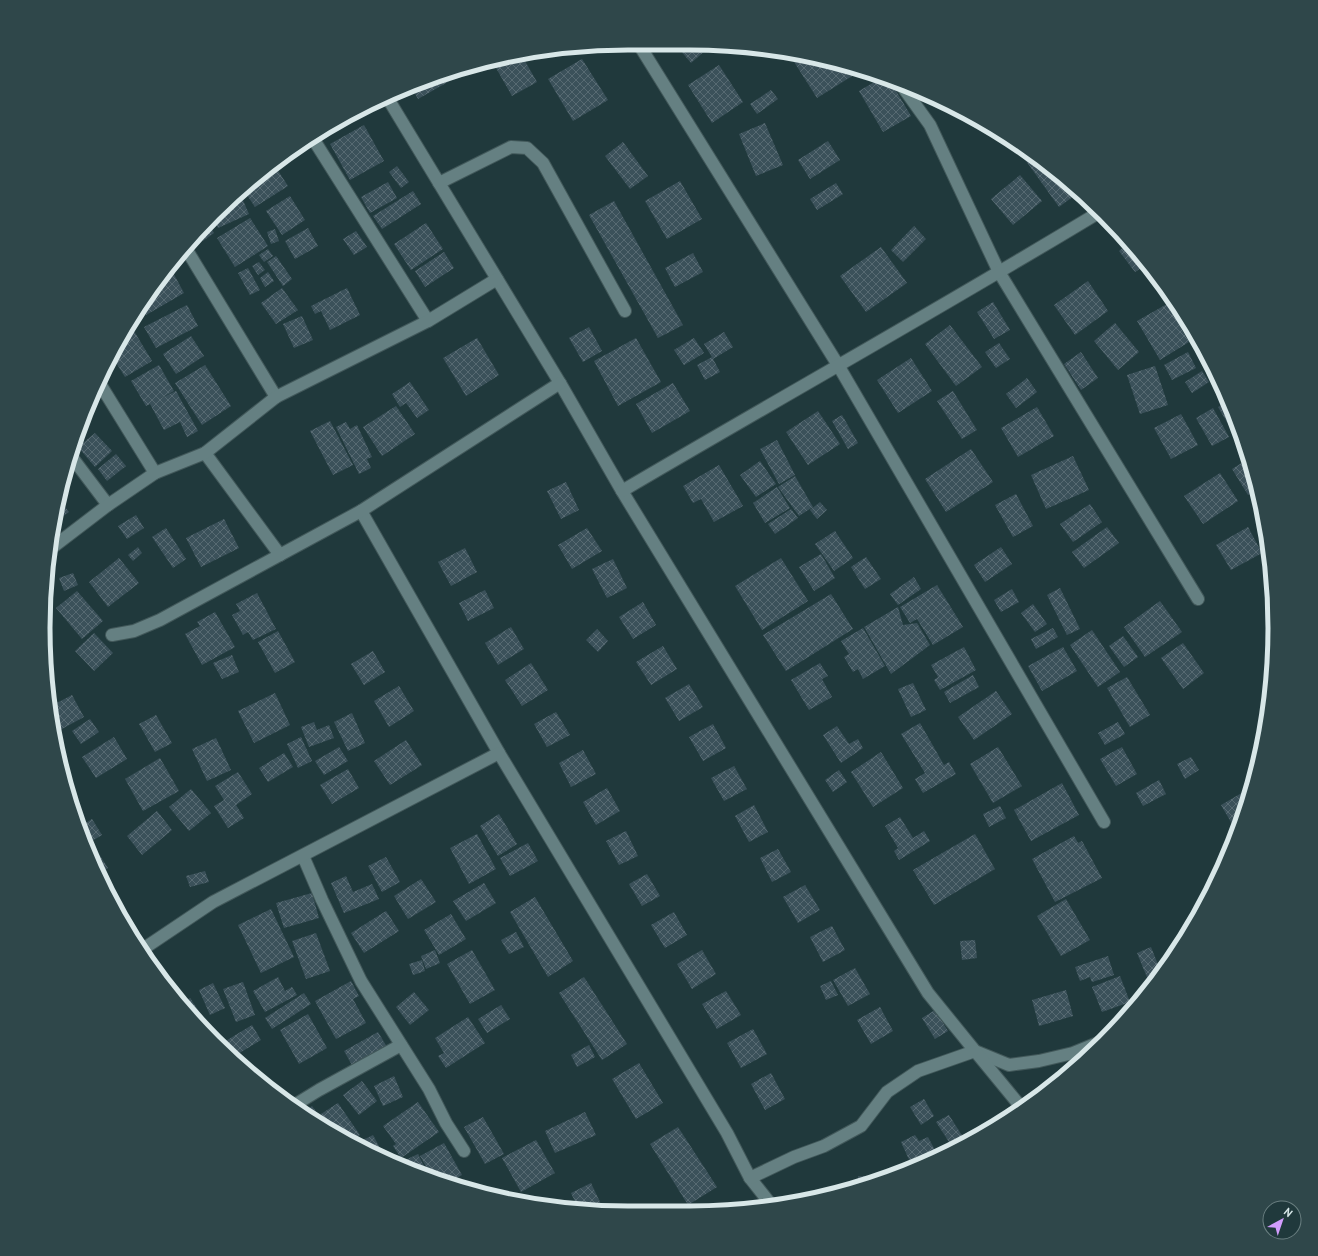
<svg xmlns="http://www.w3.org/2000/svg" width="1318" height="1256" viewBox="0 0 1318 1256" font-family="'PT Sans',sans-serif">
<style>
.building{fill:url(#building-cross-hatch)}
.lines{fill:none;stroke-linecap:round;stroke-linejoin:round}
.service-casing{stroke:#42585a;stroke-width:14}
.minor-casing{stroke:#42585a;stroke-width:14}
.service{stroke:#658082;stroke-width:12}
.minor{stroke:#658082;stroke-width:12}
.rim{fill:none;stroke:#d8e7e8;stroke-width:5}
</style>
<defs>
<pattern id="building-cross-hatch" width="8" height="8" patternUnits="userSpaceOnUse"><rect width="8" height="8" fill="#3b515a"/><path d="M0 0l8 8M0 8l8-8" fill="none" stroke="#576a72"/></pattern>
</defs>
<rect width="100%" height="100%" fill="#20393c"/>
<g class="building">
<polygon points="675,44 713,44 691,63"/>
<polygon points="514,54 521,54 537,82 512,96 492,61"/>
<polygon points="789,54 842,63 854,68 857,73 817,98"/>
<polygon points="582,59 608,100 573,121 548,79"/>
<polygon points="719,65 743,102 712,123 688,85"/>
<polygon points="476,66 418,99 411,86 436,78"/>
<polygon points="881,78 891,82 911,116 883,132 859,91"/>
<polygon points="771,90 778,99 757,114 750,104"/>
<polygon points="356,113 358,118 323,139 320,133"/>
<polygon points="765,123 783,165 756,176 739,134"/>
<polygon points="364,125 384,161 350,180 330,144"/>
<polygon points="828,141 840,160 810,179 798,160"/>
<polygon points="623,142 648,176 630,189 605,156"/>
<polygon points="1017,146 1046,164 1078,193 1059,207 1016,147"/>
<polygon points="275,166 288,186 255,207 245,192"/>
<polygon points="397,166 409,182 401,188 389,172"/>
<polygon points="1020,175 1042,201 1013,225 991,199"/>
<polygon points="680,181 702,219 667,239 645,201"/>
<polygon points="388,182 397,198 370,213 361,197"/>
<polygon points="836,183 843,194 817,210 810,199"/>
<polygon points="413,191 421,204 382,229 373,216"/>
<polygon points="241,196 249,214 218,228 214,220"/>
<polygon points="290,196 305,220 282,235 266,211"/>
<polygon points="614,201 683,325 658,338 589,215"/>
<polygon points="250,218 268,246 235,267 217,238"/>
<polygon points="426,223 443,249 411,270 394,244"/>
<polygon points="209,224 214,233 203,241 198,233"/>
<polygon points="914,226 926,239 903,262 891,250"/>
<polygon points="308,228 318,246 295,259 285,241"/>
<polygon points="275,229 279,241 271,244 267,232"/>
<polygon points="356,231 367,247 354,255 343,239"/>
<polygon points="1130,242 1146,265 1135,272 1119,251"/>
<polygon points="881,247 907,283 866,312 840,276"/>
<polygon points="268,249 273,256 264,262 259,255"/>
<polygon points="444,252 454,268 425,287 415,271"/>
<polygon points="693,253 703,272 675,287 665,268"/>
<polygon points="276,256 292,279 283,286 267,262"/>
<polygon points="259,262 265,270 258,275 252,266"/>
<polygon points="170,267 184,293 146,315 142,307"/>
<polygon points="248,268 260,290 250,295 238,273"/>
<polygon points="268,272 274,281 265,287 260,278"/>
<polygon points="1088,281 1108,311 1075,335 1054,305"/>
<polygon points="282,288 298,310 276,324 261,303"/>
<polygon points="347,288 360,315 330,330 321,311 315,314 311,306"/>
<polygon points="993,302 1010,330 994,339 977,312"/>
<polygon points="1167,304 1189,342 1160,360 1137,321"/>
<polygon points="187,305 198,326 156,348 144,327"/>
<polygon points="302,316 313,340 294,348 283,324"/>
<polygon points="1115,323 1139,352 1118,370 1094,341"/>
<polygon points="950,325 982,367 956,386 925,344"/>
<polygon points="589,327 602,351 583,362 569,338"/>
<polygon points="134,331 152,361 125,377 112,356 119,340"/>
<polygon points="724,332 733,347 713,359 704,344"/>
<polygon points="191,336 204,356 176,374 163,354"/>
<polygon points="477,338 499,375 466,396 443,358"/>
<polygon points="636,338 661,382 618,406 594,361"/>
<polygon points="694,338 704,353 684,365 674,350"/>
<polygon points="999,343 1010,359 996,368 985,352"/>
<polygon points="1081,352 1098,378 1081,390 1064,364"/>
<polygon points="1188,352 1196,368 1172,380 1164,365"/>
<polygon points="1205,355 1218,382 1215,384 1199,359"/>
<polygon points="712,357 720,372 705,380 697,365"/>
<polygon points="911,358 932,391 898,413 877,380"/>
<polygon points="159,365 174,391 159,399 176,391 198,431 187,437 180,422 164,430 150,404 146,406 131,381"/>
<polygon points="205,365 231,406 202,425 175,383"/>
<polygon points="1155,366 1168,405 1140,414 1127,375"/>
<polygon points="1202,371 1209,382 1192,393 1185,382"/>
<polygon points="1027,378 1037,392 1016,408 1006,394"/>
<polygon points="410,382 429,410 417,418 406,403 400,407 392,394"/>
<polygon points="673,383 690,411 652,433 636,404"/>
<polygon points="953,391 977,430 962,439 937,401"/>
<polygon points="1227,402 1240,431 1234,434 1218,407"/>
<polygon points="396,406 415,434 382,456 363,427"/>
<polygon points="1037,407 1054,436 1018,457 1001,428"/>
<polygon points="1213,408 1229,437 1212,446 1196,418"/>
<polygon points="818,411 840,444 808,465 786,432"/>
<polygon points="1181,414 1198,445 1171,459 1154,428"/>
<polygon points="842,415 858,443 848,449 832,421"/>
<polygon points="330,421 353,465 333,475 310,431"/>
<polygon points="346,422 350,429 357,425 372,457 367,459 371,468 359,474 336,427"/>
<polygon points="95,433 112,451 95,467 78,447"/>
<polygon points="777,440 795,475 779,484 760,449"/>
<polygon points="971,449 993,482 946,512 925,479"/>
<polygon points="116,454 126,466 107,481 98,469"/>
<polygon points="1073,456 1089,490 1046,509 1031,475"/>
<polygon points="1248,459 1256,491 1248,495 1232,469"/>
<polygon points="760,461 776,484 756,497 740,475"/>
<polygon points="719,465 743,506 714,522 701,499 693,503 683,486"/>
<polygon points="1220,473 1238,501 1203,524 1184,496"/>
<polygon points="795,476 813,507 799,516 778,487"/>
<polygon points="566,482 579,510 561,519 547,491"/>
<polygon points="777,487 790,508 765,523 753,503"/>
<polygon points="1016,494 1033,526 1013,537 995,505"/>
<polygon points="820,502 827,510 817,519 810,510"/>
<polygon points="62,503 69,512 58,520 61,505"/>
<polygon points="1090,504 1102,522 1073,542 1060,524"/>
<polygon points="791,509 798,518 775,534 768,524"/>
<polygon points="136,515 144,528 127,539 118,526"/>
<polygon points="224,519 239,548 201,567 186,538"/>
<polygon points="1107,527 1119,543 1084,568 1072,552"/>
<polygon points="1248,527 1262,553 1231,570 1216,545"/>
<polygon points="166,528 186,559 173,568 152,537"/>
<polygon points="587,528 602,551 572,569 558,545"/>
<polygon points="835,531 853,558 834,571 815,544"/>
<polygon points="138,547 142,553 133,561 128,555"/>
<polygon points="1001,547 1012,564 985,582 974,565"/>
<polygon points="465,548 477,572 451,586 438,562"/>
<polygon points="821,554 835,578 814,591 799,567"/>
<polygon points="866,557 881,579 865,589 851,567"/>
<polygon points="119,558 139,583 108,607 89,582"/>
<polygon points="781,558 808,601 762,630 735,586"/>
<polygon points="613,559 627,588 607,598 592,569"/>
<polygon points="73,573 78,585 64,591 59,578"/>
<polygon points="914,577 921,589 898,605 890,594"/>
<polygon points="937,585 963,627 933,645 917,619 910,623 900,607"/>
<polygon points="1060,588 1080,629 1067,635 1047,595"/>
<polygon points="1012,589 1019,602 1001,612 994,600"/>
<polygon points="485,590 494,608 468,621 459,603"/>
<polygon points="77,591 103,621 82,639 56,608"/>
<polygon points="257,593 276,629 253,640 248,632 243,635 232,615 240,611 236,604"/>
<polygon points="831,594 853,629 786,671 763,635"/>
<polygon points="1160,601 1182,632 1145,657 1124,627"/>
<polygon points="643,602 656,625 633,639 619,617"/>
<polygon points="1033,604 1047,624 1035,632 1021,613"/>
<polygon points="898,607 903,625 917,623 930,645 891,674 864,627"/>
<polygon points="215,612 235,647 202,665 185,634 200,626 197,622"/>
<polygon points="511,627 524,649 498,665 485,643"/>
<polygon points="863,628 885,666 863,679 858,669 853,672 844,657 849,654 841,641"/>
<polygon points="1053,628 1058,637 1036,649 1031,639"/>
<polygon points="597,629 608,641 598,652 586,640"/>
<polygon points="1092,630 1120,672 1098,687 1070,645"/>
<polygon points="278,631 295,662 275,673 258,642"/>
<polygon points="94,633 113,653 94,671 75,651"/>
<polygon points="1123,636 1138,657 1124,667 1109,646"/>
<polygon points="1183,643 1204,673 1183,689 1161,658"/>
<polygon points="663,646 677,669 651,685 636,662"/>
<polygon points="964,647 976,670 940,690 934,680 938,677 931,665"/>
<polygon points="1063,647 1077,671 1042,691 1028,666"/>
<polygon points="373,651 385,672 364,685 351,664"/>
<polygon points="232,655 239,672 222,679 213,663"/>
<polygon points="531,663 548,690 522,706 505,680"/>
<polygon points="820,663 828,676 822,679 832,697 809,710 791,680"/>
<polygon points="1274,666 1271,682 1265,672"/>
<polygon points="973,675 979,687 950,703 944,692"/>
<polygon points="1127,677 1150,715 1130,727 1107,688"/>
<polygon points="913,683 926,710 911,717 898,689"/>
<polygon points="689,684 703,707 679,721 665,698"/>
<polygon points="399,686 414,711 389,727 374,701"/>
<polygon points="996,691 1012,714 974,740 958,717"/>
<polygon points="275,693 290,725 254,743 238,711"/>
<polygon points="72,695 84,717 60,730 49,707"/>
<polygon points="556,712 570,735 547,747 534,724"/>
<polygon points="352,713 365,743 348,751 334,722"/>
<polygon points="156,715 172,743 155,752 139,724"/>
<polygon points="90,719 99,732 81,744 72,731"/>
<polygon points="314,722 317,730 329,725 334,738 309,747 301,727"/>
<polygon points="1118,722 1125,734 1105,745 1098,733"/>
<polygon points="920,723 944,765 949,762 956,774 923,793 915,779 925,773 901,734"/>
<polygon points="713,724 726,748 703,761 689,737"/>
<polygon points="837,726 849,744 858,739 863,748 841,763 823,735"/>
<polygon points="114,737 127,759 96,778 82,757"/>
<polygon points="301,737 312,761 298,768 287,744"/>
<polygon points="216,738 231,770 207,781 192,749"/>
<polygon points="406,740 422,765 390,785 374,761"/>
<polygon points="339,747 348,761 324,775 315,761"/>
<polygon points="998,747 1022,786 993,803 970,764"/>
<polygon points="1122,747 1137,774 1116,786 1100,759"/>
<polygon points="583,750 596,774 571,787 559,763"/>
<polygon points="881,752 903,788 873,807 851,772"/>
<polygon points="284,753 293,767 268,782 259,768"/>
<polygon points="1191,757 1199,770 1185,779 1177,764"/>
<polygon points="160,758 179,791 143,811 125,779"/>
<polygon points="734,766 747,789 724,801 711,778"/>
<polygon points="348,769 359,788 332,804 320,785"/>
<polygon points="839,770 847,782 833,792 825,780"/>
<polygon points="238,772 252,794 236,805 244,818 228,828 214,806 224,800 215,786"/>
<polygon points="1159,780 1166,794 1143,806 1136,793"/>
<polygon points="1062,783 1079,815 1031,841 1014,810"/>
<polygon points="1252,787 1236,831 1221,805"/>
<polygon points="607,788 620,811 596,825 583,802"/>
<polygon points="191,789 211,813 189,831 169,807"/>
<polygon points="754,805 768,832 749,842 735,816"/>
<polygon points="1000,806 1006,818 989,827 983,814"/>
<polygon points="157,811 172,830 142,855 127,836"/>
<polygon points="499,814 517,844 498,856 480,826"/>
<polygon points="900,817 913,838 924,831 930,841 899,860 894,851 898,848 885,826"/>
<polygon points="92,819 102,835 87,844 79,827"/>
<polygon points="626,831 638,856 619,865 606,841"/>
<polygon points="477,834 496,869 469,884 450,848"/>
<polygon points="975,834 995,869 934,905 913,870"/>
<polygon points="1074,836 1078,843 1082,841 1102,878 1055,902 1032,859"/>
<polygon points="528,843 538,861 510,876 500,858"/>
<polygon points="778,849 791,872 772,882 760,858"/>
<polygon points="99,854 108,868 100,873 93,857"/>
<polygon points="386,857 400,882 382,892 368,866"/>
<polygon points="205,871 209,882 190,887 186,876"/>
<polygon points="647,874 660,896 642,906 629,884"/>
<polygon points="346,876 353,892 372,884 379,899 344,913 331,883"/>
<polygon points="421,879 436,902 408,919 394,896"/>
<polygon points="484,883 496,903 466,921 453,901"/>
<polygon points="805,885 820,910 798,923 783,897"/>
<polygon points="312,893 319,918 284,928 276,903"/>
<polygon points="535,897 573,961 548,977 510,912"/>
<polygon points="1066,899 1090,940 1061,956 1037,916"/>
<polygon points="271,909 294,957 261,973 238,925"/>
<polygon points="386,911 399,931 364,953 351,933"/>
<polygon points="674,912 687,935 665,948 651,925"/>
<polygon points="451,914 466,939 439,955 424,930"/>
<polygon points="832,926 845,950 823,962 810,937"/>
<polygon points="516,932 524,947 509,954 501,940"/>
<polygon points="316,933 330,971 306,979 292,941"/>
<polygon points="975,940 977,958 962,960 960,941"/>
<polygon points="1151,947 1161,972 1151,987 1137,953"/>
<polygon points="435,950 440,963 426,969 421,956"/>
<polygon points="472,950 495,990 470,1004 447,964"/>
<polygon points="702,950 716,974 692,989 677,964"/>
<polygon points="1108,956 1114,975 1092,982 1090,977 1080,981 1075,967"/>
<polygon points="422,960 425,971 413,975 409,964"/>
<polygon points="855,968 870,994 848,1006 833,980"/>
<polygon points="1120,976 1130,1002 1102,1012 1092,987"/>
<polygon points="278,977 285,991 292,987 297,995 265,1012 253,991"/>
<polygon points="584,977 627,1044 602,1060 559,993"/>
<polygon points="351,981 359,996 353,999 366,1023 336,1039 315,1001"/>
<polygon points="831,981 838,995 826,1000 820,986"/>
<polygon points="243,982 255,1015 236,1022 223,989"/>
<polygon points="213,983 225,1008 210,1015 199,990"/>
<polygon points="1066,990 1073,1016 1039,1026 1032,1000"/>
<polygon points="726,991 741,1015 717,1029 702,1004"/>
<polygon points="414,992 429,1010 410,1025 396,1007"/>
<polygon points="304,993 311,1004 272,1029 265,1018"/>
<polygon points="190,998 211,1029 207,1032 184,1002"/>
<polygon points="501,1005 510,1019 487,1033 478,1019"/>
<polygon points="880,1007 893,1031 871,1044 857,1020"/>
<polygon points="935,1010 948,1031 935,1039 922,1018"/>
<polygon points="308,1014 327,1048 299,1064 280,1030"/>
<polygon points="468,1017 485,1043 446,1068 438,1056 444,1053 435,1038"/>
<polygon points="252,1025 261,1040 233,1057 224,1042"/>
<polygon points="753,1029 767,1054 741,1068 727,1043"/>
<polygon points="378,1032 387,1047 353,1067 344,1051"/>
<polygon points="589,1045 595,1057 577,1067 571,1055"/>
<polygon points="639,1063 663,1103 636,1119 612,1079"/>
<polygon points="1071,1065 1073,1069 1059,1080 1055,1073"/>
<polygon points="771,1073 785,1099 765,1110 751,1084"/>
<polygon points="394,1076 403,1097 383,1106 374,1086"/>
<polygon points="362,1081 377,1101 359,1115 343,1095"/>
<polygon points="1053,1083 1053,1084 1045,1090 1044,1088"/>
<polygon points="924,1099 934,1116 921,1125 910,1107"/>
<polygon points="418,1102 439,1132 401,1158 393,1146 396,1144 383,1126"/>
<polygon points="338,1103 360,1135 351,1140 331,1130 321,1114"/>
<polygon points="312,1106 320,1117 315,1121 302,1113"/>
<polygon points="585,1112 596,1135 555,1153 545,1131"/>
<polygon points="949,1115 963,1137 951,1145 936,1122"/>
<polygon points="483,1117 504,1154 485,1164 464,1127"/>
<polygon points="678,1127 717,1187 688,1205 650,1144"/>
<polygon points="373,1135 386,1159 357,1143"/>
<polygon points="915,1135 919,1141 928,1137 936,1152 911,1164 901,1142"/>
<polygon points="970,1136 973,1139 962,1144"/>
<polygon points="536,1140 555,1173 521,1192 502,1158"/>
<polygon points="444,1143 462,1175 449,1182 432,1177 420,1156"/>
<polygon points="418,1154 429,1176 404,1168 397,1164"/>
<polygon points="858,1176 888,1178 878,1182 858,1187"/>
<polygon points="591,1183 601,1204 589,1209 578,1208 571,1193"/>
<polygon points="829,1188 831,1193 807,1199 806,1195"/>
<polygon points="551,1200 555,1206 543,1205"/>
</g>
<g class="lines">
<g class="service-casing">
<polyline id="service" points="439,183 511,147 527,148 543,163 625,311"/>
</g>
<g class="minor-casing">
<g id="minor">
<polyline points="638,43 838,365 1104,822"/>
<polyline points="902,86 930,125 999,272 1198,599"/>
<polyline points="387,97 560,383 622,491 928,993 975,1051 1009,1065 1039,1061 1073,1053 1100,1042"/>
<polyline points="312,137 428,321"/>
<polyline points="185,247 276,397"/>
<polyline points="100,384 155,473"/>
<polyline points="205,453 280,555"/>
<polyline points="71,456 108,505"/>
<path d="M622,491c158,-93 319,-183 476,-278"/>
<polyline points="361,511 499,753 727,1133 750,1178 773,1207"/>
<polyline points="53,547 108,505 155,473 205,453 276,397 428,321 497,279"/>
<polyline points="112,635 134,631 160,620 361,511 560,383"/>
<polyline points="303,856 322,900 361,981 429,1089 446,1123 464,1151"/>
<polyline points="143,949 213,902 499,753"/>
<polyline points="293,1106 319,1090 401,1045"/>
<polyline points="750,1178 794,1157 824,1146 861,1126 887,1092 918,1071 975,1051 1021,1107"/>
</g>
</g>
<use href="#service" class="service"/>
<use href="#minor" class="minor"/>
</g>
<path d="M0 0H1318V1256H0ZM628 50H690A578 578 0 0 1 1268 628V628A578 578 0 0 1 690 1206H628A578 578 0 0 1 50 628V628A578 578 0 0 1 628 50Z" fill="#2f474a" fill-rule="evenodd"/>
<path class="rim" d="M628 50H690A578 578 0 0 1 1268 628V628A578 578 0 0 1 690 1206H628A578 578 0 0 1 50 628V628A578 578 0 0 1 628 50Z"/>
<g transform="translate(1282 1220) rotate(40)"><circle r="19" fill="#20393c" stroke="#6a7f81"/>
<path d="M0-3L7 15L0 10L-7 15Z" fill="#d29dfd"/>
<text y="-6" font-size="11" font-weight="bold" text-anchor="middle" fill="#d8e7e8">N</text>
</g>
</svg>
